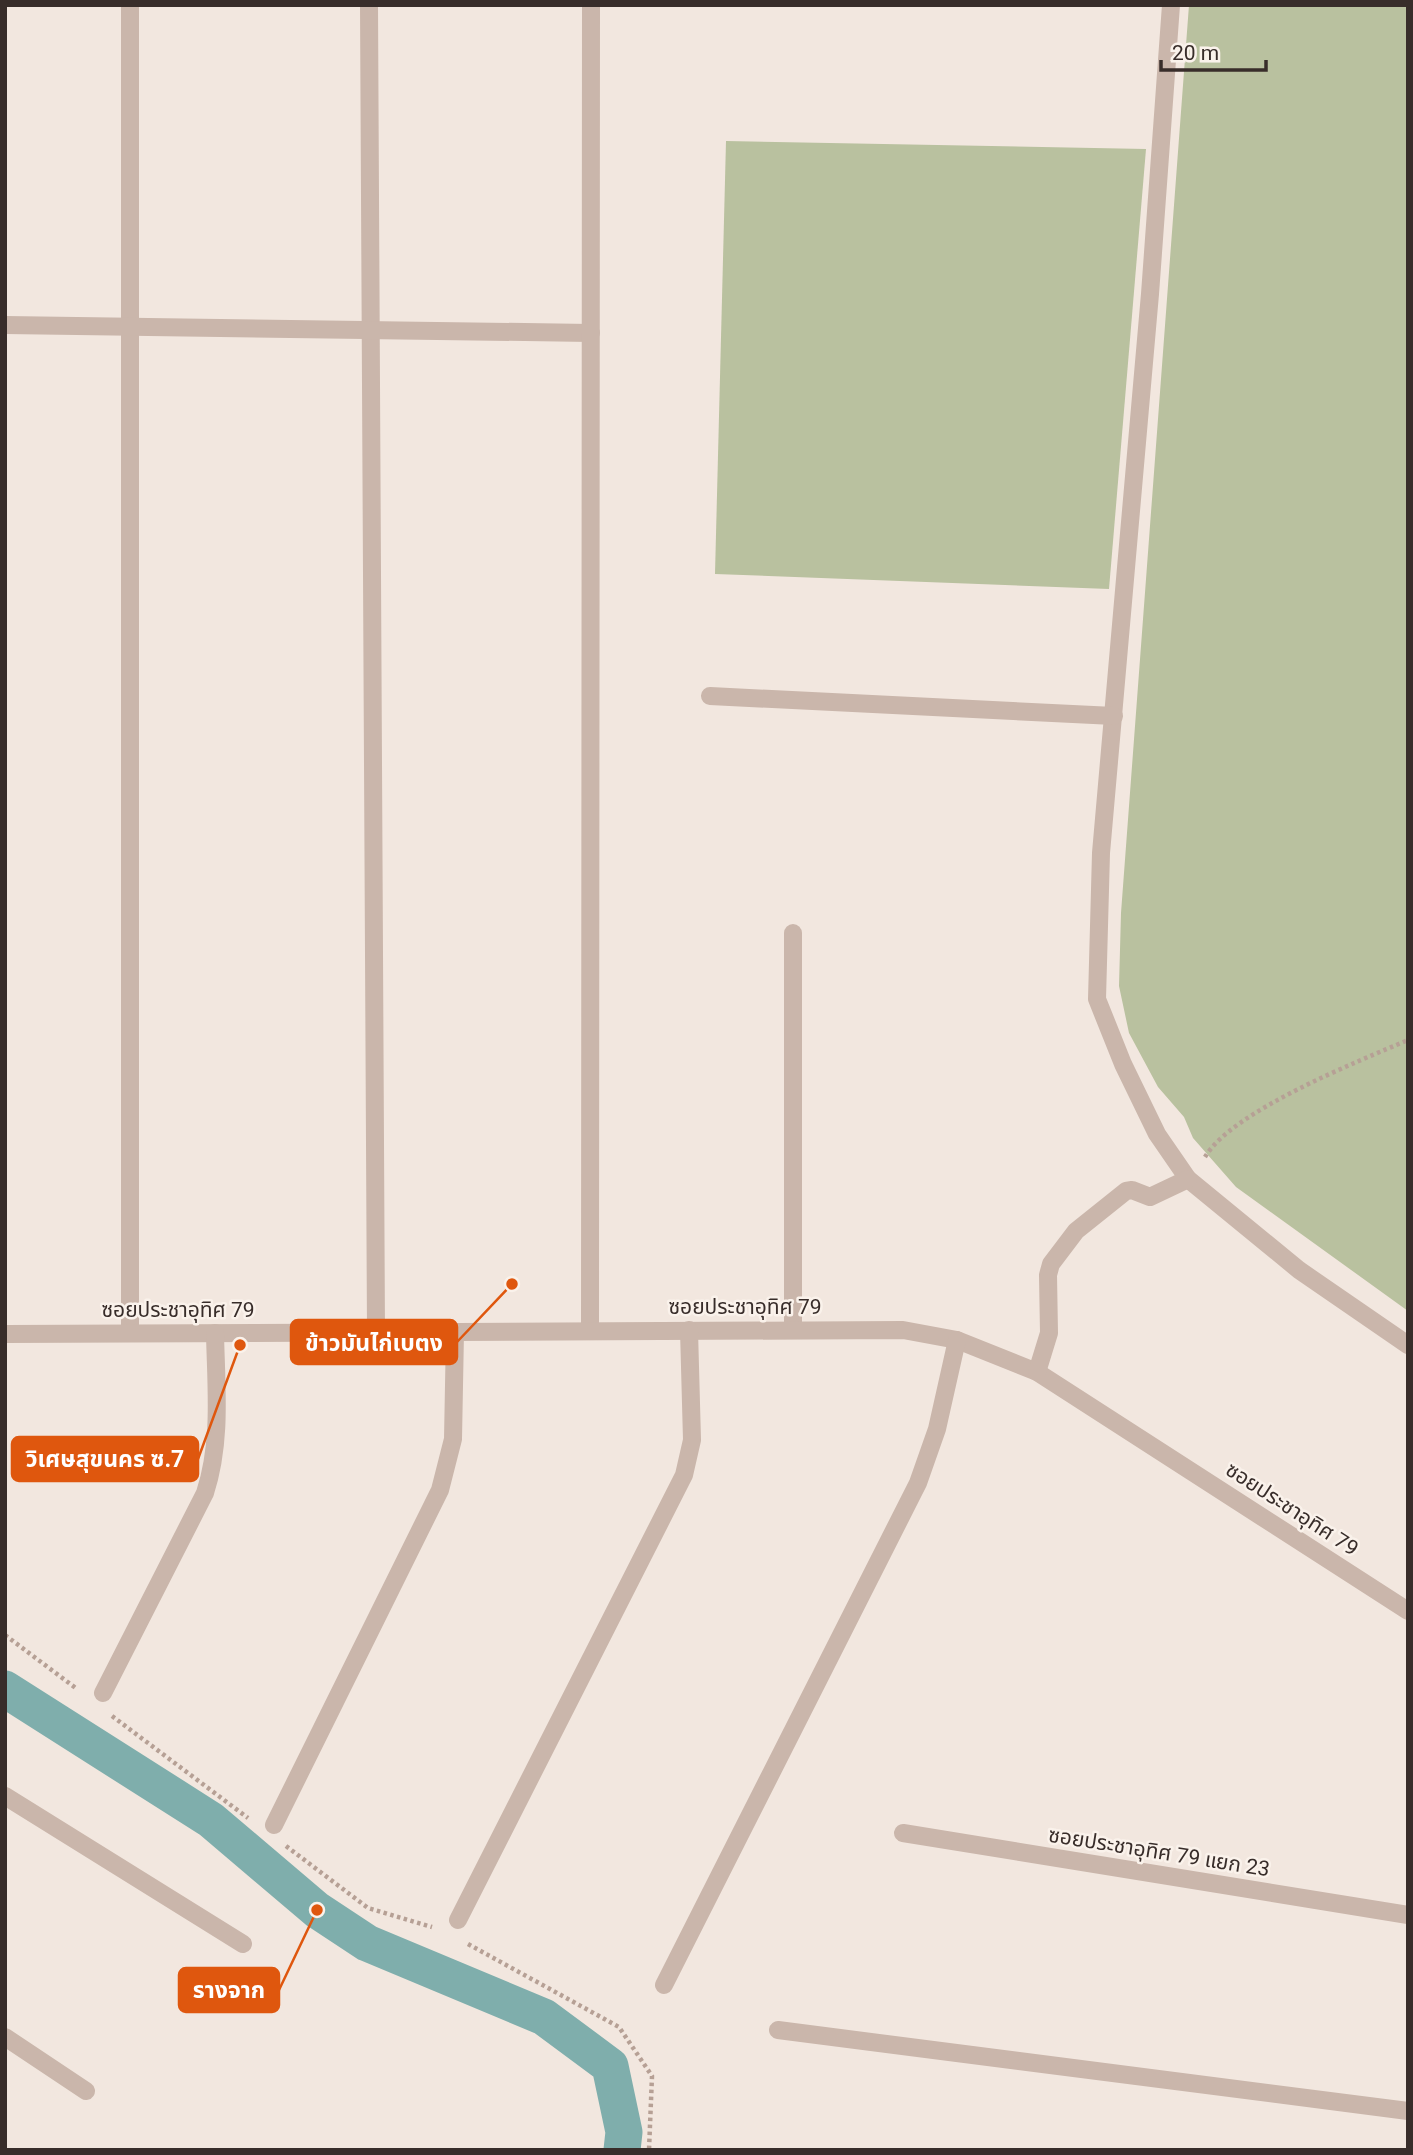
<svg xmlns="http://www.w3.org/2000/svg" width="1413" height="2155" viewBox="0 0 1413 2155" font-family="Roboto,'Noto Sans Thai',sans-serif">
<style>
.green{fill:#b9c19f}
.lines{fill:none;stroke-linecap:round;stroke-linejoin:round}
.canal{stroke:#7faeac;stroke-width:37}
.path{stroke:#b6a095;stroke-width:4.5;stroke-dasharray:3.5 3.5;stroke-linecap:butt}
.minor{stroke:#cab6ab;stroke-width:18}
.labels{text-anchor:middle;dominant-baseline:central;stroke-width:5;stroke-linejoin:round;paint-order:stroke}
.street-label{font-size:21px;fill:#382d2a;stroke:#faf2eb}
.leader{fill:none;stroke:#df570e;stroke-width:2.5}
.callout-dot{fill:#df570e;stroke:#faf2eb;stroke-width:2.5}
.callout{fill:#df570e;stroke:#df570e;stroke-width:2.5}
.callout-label{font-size:23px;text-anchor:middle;font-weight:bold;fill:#fff}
</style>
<rect width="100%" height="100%" fill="#f2e7df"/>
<g class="green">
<polygon points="1189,5 1408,5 1408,1311 1236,1187 1193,1138 1184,1117 1158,1087 1129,1033 1119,986 1121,913"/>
<polygon points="726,141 1146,149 1109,589 715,574"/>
</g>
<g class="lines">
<polyline class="canal" points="5,1689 211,1820 317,1910 367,1943 544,2017 610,2066 624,2132 622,2150"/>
<g class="path">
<path d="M1205,1157c27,-46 152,-95 203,-117"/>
<polyline points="5,1635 77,1689"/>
<polyline points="112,1716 248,1818"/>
<polyline points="286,1846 368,1908 432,1927"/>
<polyline points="468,1944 619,2027 652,2076 649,2150"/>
</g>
<g class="minor">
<polyline points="130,5 130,1333"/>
<polyline points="369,5 376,1332"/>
<polyline points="1171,5 1150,294 1101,853 1097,999 1123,1064 1157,1134 1188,1179 1299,1270 1408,1345"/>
<polyline points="5,325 591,333"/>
<polyline points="710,696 1114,716"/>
<polyline points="793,933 793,1330"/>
<polyline points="590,1331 591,5"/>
<polyline points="5,1334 903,1330 957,1340 1037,1372 1408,1611"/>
<polyline points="1037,1372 1049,1333 1048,1275 1051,1264 1076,1231 1126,1191 1132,1190 1150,1197 1188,1179"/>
<path d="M103,1693l102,-200c17,-52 11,-107 10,-160"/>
<polyline points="5,1796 243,1944"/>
<polyline points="274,1825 440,1490 453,1439 455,1332"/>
<polyline points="903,1833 1408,1915"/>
<polyline points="458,1920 684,1475 692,1440 689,1330"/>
<polyline points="664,1985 918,1483 937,1429 957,1340"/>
<polyline points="778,2030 1408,2111"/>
<polyline points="5,2037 86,2091"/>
</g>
</g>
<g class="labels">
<g class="street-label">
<text x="745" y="1307">ซอยประชาอุทิศ 79</text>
<text x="178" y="1310">ซอยประชาอุทิศ 79</text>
<text transform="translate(1292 1509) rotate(33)">ซอยประชาอุทิศ 79</text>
<text transform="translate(1159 1852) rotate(9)">ซอยประชาอุทิศ 79 แยก 23</text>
</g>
</g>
<path class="leader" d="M512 1284L457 1342M240 1345L198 1459M317 1910L279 1990"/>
<g class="callout-dot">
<circle cx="512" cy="1284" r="7"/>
<circle cx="240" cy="1345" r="7"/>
<circle cx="317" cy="1910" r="7"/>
</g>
<g class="callout">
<rect x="291" y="1320" width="166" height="44" rx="7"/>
<rect x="12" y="1437" width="186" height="44" rx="7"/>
<rect x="179" y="1968" width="100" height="44" rx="7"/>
</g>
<g class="callout-label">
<text x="374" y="1351">ข้าวมันไก่เบตง</text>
<text x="105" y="1467">วิเศษสุขนคร ซ.7</text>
<text x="229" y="1998">รางจาก</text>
</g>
<rect width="1413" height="2155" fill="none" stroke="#382d2a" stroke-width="14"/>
<path d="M1161 60v10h105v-10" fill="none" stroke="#382d2a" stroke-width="3.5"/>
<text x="1172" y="60" font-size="21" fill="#382d2a" stroke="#faf2eb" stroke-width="5" paint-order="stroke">20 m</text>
</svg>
